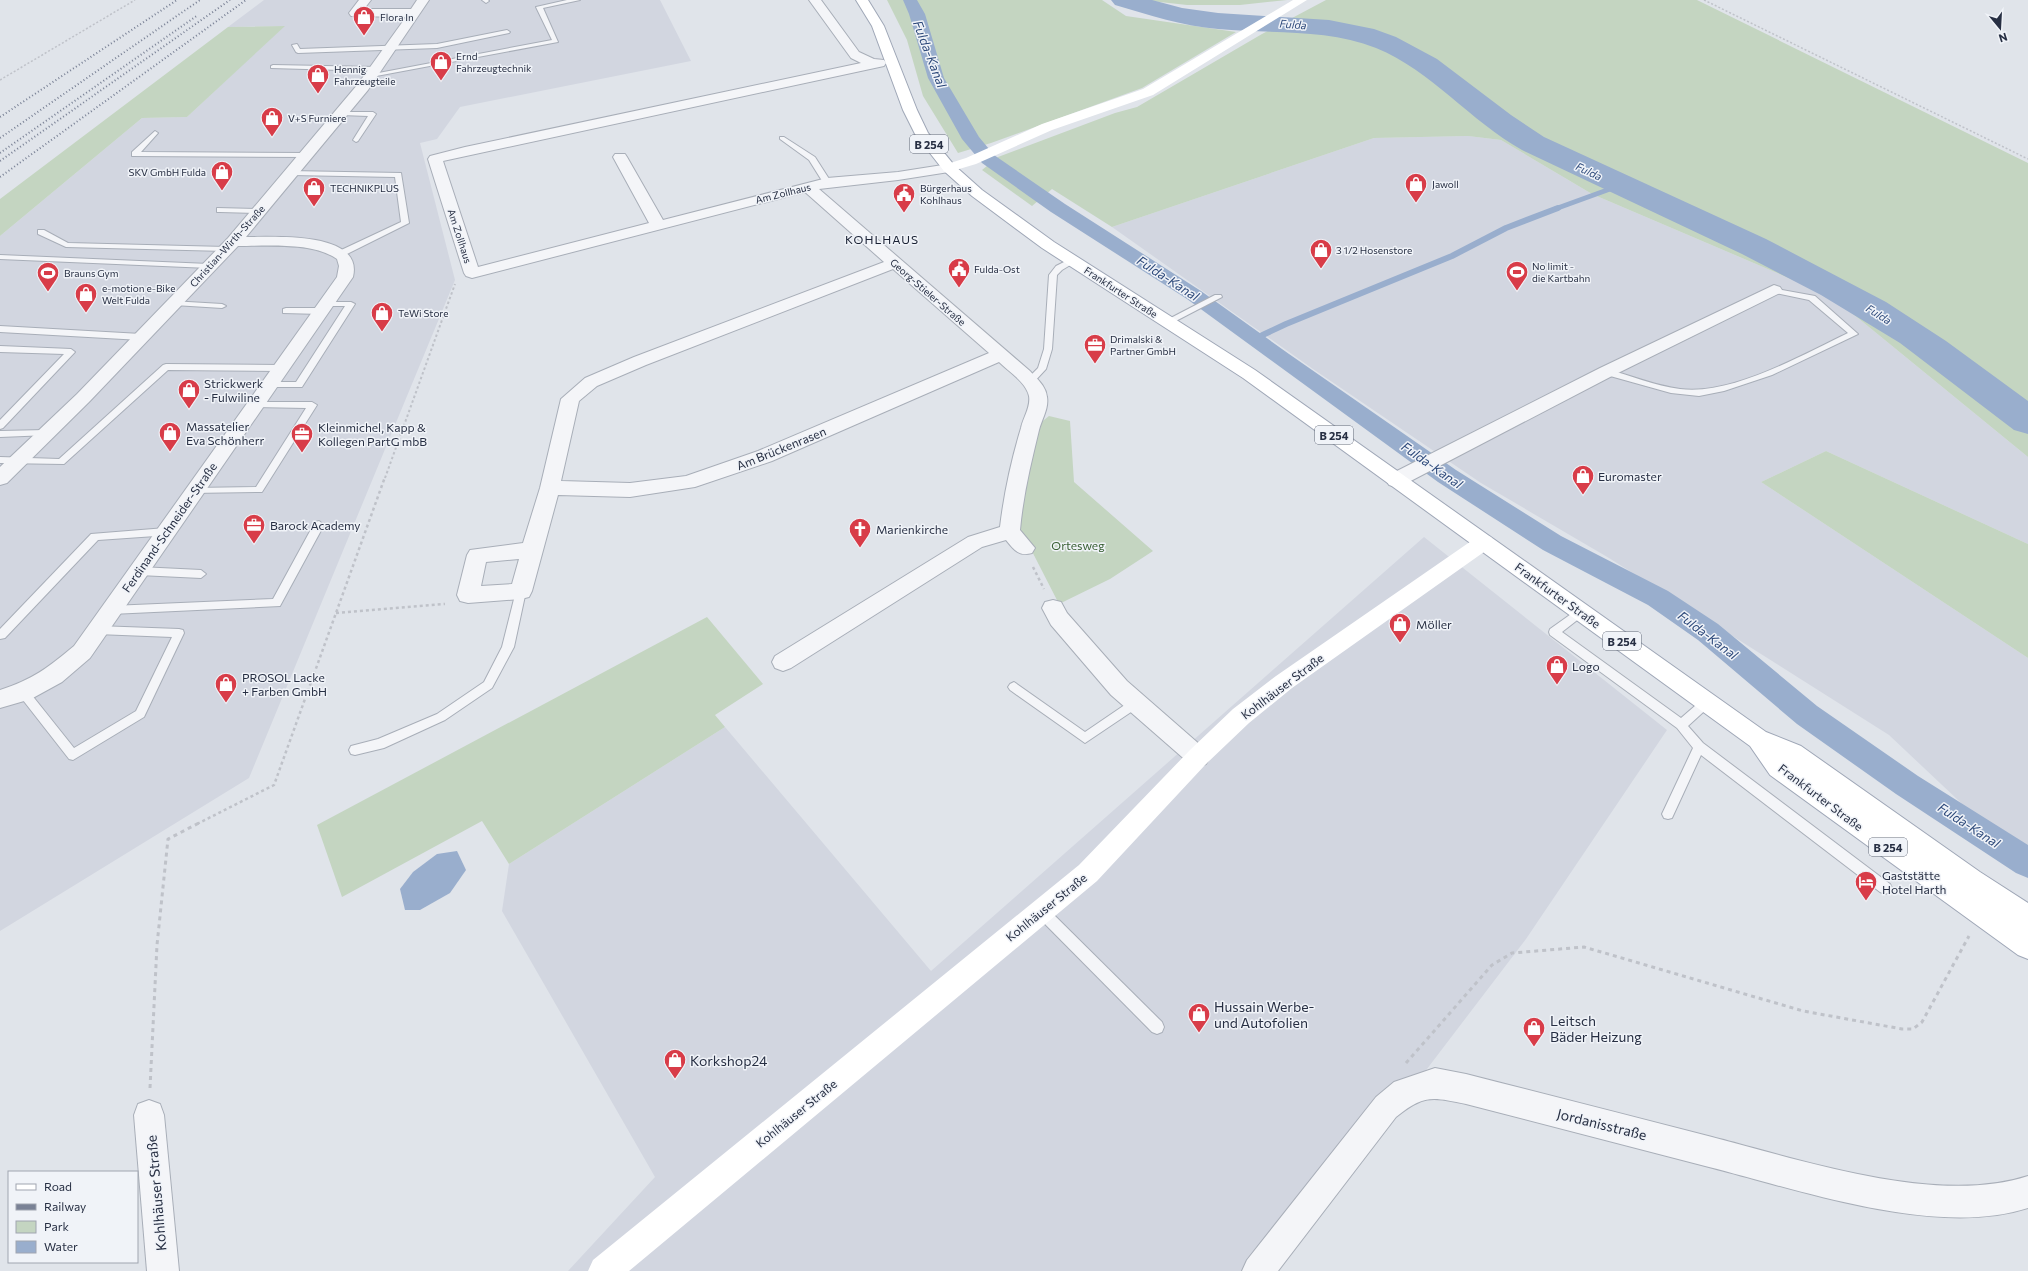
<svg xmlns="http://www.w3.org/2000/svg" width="2028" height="1271" viewBox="0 0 2028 1271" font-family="Commissioner,sans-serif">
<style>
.built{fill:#d2d6e0}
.green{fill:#c4d5c1}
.water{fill:#99aecd}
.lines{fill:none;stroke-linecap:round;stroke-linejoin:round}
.stream-far1{stroke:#99aecd;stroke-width:5}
.stream{stroke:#99aecd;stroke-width:6}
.canal{fill:#99aecd;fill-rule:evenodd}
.river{fill:#99aecd;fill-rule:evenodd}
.lane-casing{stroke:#a8aeb8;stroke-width:2}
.street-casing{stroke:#a8aeb8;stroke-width:2}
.primary-casing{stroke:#9fa7b7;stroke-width:2}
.path-far3{stroke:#bfc2c9;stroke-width:1.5;stroke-dasharray:2 2;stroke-linecap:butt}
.path-far2{stroke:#bfc2c9;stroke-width:2;stroke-dasharray:2.5 2.5;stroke-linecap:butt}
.path-far1{stroke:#bfc2c9;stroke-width:2.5;stroke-dasharray:3 3;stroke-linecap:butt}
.path{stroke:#bfc2c9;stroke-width:3;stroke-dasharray:4 4;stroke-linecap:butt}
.lane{fill:#f4f5f8;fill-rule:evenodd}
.street{fill:#f4f5f8;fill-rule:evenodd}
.secondary{fill:#fff;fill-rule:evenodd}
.primary{fill:#fff;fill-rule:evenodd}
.rail{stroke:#798195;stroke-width:2;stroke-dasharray:1 2.5;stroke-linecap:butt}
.labels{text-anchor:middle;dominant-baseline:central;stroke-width:3;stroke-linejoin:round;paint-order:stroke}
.far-poi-label{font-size:10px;fill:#272f43;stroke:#f0f3f8;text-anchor:start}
.far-street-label{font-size:10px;fill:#272f43;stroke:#f0f3f8}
.far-water-label{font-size:11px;font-style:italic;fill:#2e4a7b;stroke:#f0f3f8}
.shield{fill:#f0f3f8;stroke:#636a79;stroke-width:1}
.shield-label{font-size:11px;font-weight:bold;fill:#272f43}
.far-quarter-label{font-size:12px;letter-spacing:1px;fill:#1a2134;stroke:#f0f3f8}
.poi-label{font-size:12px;fill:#272f43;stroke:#f0f3f8;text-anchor:start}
.street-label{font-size:12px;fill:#272f43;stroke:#f0f3f8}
.park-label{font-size:12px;fill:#396034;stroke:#f0f3f8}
.water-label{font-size:13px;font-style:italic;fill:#2e4a7b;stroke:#f0f3f8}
.near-poi-label{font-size:14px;fill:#272f43;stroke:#f0f3f8;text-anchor:start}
.near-street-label{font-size:14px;fill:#272f43;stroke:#f0f3f8}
</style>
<rect width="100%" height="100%" fill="#e0e4ea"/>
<g class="built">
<polygon points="264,0 660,0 691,61 460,107 437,139 420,143 455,280 249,778 0,931 0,236 142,118 187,117 284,26 228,27"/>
<polygon points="1468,136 1501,140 1592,194 1831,296 2028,457 2028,544 1826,451 1761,482 2028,658 2028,866 1889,735 1609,558 1481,483 1313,369 1112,227 1374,138"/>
<polygon points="1424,537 1667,730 1526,939 1273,1271 568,1271 655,1177 502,911 509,864 725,727 931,971"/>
</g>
<g class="green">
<polygon points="887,0 1102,0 1126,16 1236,32 1142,88 991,143 958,153 923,96 907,40"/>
<polygon points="1142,0 1287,0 1240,5 1187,5"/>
<polygon points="1326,0 1697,0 2028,163 2028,457 1831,296 1592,194 1501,140 1468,136 1374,138 1112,227 1052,189 1032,206 982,170 998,157 1115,113 1137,107 1262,34"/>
<polygon points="285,26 187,117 142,118 0,236 0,199 228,27"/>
<polygon points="1049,416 1070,421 1074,482 1153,551 1110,579 1059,604 1018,524 1034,428"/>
<polygon points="1826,451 2028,544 2028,658 1761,482"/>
<polygon points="707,617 763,684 715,715 725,727 509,864 482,821 342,897 317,825"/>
</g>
<polygon class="water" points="457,851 466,870 450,893 420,910 405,910 400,889 413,872 437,854"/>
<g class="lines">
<polyline class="stream-far1" points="1555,209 1621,185"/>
<polyline class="stream" points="1254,339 1286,324 1452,256 1506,228 1558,208"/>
<polygon class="canal" points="903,0 917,0 925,14 944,78 979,137 994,155 1065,204 1201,291 1289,354 1456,470 1561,536 1668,591 1718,624 1817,706 1918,776 2028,845 2028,878 2016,873 1896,794 1797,724 1698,640 1648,605 1543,550 1438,482 1187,299 1051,212 982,163 962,139 928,78 909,14"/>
<path class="river" d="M1111,0h41l30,8 36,5 111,7 45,9 22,8 41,22 74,56 33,22 222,102 120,63 60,39 82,60v33l-14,-4 -114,-87 -79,-48 -79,-41 -220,-104c-52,-29 -90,-79 -146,-102 -50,-20 -105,-14 -158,-19 -35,-3 -69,-14 -103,-24z"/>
<g class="lane-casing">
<g id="lane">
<polygon points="482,0 488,0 489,1 486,3"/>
<polygon points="567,0 580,0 543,8 558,42 371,77 368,75 552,40 536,7"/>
<polygon points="507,30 510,32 509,33 437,48 298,53 296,52 292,45 297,44 300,49 437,44"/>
<polygon points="273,65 376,67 379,69 376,71 271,68 271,66"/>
<polygon points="339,112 373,112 376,114 358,141 356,142 353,140 368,116 341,115 339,114"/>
<polygon points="155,131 158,133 141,152 306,153 310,155 306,157 132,156 132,152"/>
<polygon points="780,137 784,137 815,157 831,182 830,184 824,184 809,160 780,139"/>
<polygon points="289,171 401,173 409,223 343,256 337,256 337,252 401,222 395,177 292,175 289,175"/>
<polygon points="217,208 259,209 263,211 259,213 220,212 217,212"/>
<polygon points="38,230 44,230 68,243 226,247 230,249 226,251 66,247 38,234"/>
<polygon points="0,255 209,264 213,266 209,268 0,259"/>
<polygon points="1070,259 1077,261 1062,270 1057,275 1052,349 1046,369 1033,383 1027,383 1027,379 1038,368 1044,349 1049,275 1056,266"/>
<path d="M1771,288l44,8 43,38 -86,41 -48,16 -25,5 -28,-3 -68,-19 -1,-2 4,-3c24,6 49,17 74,20 51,7 122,-34 168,-56l-39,-33 -38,-8z"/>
<polygon points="1215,295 1221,295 1222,297 1170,324 1167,325 1163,322"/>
<polygon points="171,301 222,304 226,306 222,308 174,305 170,303"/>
<polygon points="323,302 351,302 355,304 302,387 266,387 265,385 269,382 296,382 345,306 323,306"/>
<polygon points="286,308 321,308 325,311 321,314 283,313 283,309"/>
<polygon points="0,326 141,334 145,337 141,340 0,332"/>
<polygon points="0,346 71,349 75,352 3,428 0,429 0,420 64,354 0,352"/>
<polygon points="166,364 281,365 285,368 281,371 168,370 64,464 0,463 0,457 59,459 163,365"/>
<polygon points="255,402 312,402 317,405 262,492 191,493 189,491 191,489 194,488 256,487 306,408 252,407 252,403"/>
<polygon points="46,430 49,431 49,435 0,437 0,431"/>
<polygon points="319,521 324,525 280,606 111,614 106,610 111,606 273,599 315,522"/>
<polygon points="166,528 170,529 171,532 170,535 98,540 5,638 0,639 0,629 91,534"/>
<polygon points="139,567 201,570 206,574 201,578 139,575 134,571"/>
<polygon points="521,587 526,591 514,647 492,688 445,720 384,748 355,755 351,754 349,750 351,746 378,739 437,714 484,682 502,647 516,591"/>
<polygon points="1581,607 1586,611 1585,614 1562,632 1681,718 1703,699 1707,697 1711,699 1713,702 1711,705 1688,726 1703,743 1890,884 1892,888 1890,892 1885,894 1880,892 1701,755 1672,818 1668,819 1664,818 1662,814 1693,748 1677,728 1550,635 1549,632 1550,629"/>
<polygon points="97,626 179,629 183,630 184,633 144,717 73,760 69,759 19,695 17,692 19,689 27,689 74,748 136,711 172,637 97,634 93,633 92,630 93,627"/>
<polygon points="1014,682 1085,732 1132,700 1136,698 1140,700 1142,703 1140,706 1085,743 1010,690 1008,687 1010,684"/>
<polygon points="1041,905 1046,907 1162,1022 1164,1027 1162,1032 1157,1034 1152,1032 1036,915 1034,911 1036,907"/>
</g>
</g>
<g class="street-casing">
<g id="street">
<path d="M359,0h12l-7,9h47l6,-9h12l-61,90 -122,147c28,0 118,-6 107,40l-263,381 -28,24 -31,17 -31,9v-18c32,-10 49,-23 74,-44l263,-369 2,-11 -2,-7c-24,-17 -70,-13 -99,-13l-149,156 -82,81 -7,2v-18l77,-73 151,-156 130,-154 48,-67 -55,-1 -2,-3z"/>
<path d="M809,0h12l38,52 15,7 10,1 2,3 -2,3 -441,95 35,106 171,-44 -36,-66 2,-3h10l2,3 36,63 164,-42 71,-6 51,-8 5,1 2,3 -2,3 -5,1 -51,8 -79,9 211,182c7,8 16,15 17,26 2,11 -5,22 -8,33 -8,33 -16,66 -19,100l15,18 -3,5c-13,4 -18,-3 -26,-13l-24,7 -191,121 -8,3 -8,-3 -3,-6 3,-6 193,-119 32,-10c4,-33 11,-66 21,-99 2,-10 10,-21 8,-32 -3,-14 -21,-25 -30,-34l-227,99 -77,26 -65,10 -72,-2 -26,96 -3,6 -8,2 -53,4 -8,-2 -3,-6 10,-40 3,-5 53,-7 17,-55 21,-89 24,-21 49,-21 250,-95 -79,-70 -333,86 -6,-2 -2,-3 -36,-114 2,-3 35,-9 396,-84 -10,-5zM893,269l96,84 -231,98 -72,25 -56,7 -69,-2 18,-80 18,-15 49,-21zM519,559l-7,25 -31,2 5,-24z"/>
<polygon points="1774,285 1780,287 1782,290 1780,293 1612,376 1403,485 1396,487 1389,485 1386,480 1389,475 1600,368"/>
<polygon points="1053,600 1061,602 1067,613 1127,681 1206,750 1210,757 1206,764 1198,767 1190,764 1111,695 1051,625 1042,608 1045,602"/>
<path d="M1435,1068l31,6c82,21 164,42 246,63 90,23 225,69 316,39v32c-91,30 -228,-18 -319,-41 -81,-21 -162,-42 -243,-63 -34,-7 -42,-10 -70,13l-118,154h-36l5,-11 129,-163 18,-15z"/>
<polygon points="149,1100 160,1104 164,1115 179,1271 147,1271 134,1115 138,1104"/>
</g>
</g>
<g class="primary-casing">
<polygon id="primary" points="856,0 868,0 884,26 917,110 928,133 954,165 982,190 1054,242 1255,370 1766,732 1801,746 1980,872 2028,903 2028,959 2018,955 1770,775 1750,746 1243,378 1042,248 972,196 944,171 915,134 903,110 872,26"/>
</g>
<g class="path-far3">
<polyline points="1704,0 2028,159"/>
<polyline points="0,80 135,0"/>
</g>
<polyline class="path-far2" points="385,478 455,284"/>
<g class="path-far1">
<polyline points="1033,567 1044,589"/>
<polyline points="336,613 445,604"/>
<polyline points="197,824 274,785 385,477"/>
</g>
<g class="path">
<polyline points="1406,1063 1492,965 1512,953 1584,947 1803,1011 1902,1029 1913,1029 1922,1022 1969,936"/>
<polyline points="150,1088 157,945 168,839 199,823"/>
</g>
<use href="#lane" class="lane"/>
<use href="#street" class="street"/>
<g class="secondary">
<polygon points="1293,0 1307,0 1153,95 1052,130 976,164 949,172 944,171 942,168 944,165 966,158 1042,124 1143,89"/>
<polygon points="1484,535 1491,537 1494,542 1491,547 1292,688 1249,723 1206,764 1097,881 629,1271 588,1271 593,1260 1079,865 1190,750 1233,709 1276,676 1477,537"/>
</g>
<use href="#primary" class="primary"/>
<g class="rail">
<polyline points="0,117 177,0"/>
<polyline points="0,138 200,0"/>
<polyline points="0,153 198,15"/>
<polyline points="0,161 230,0"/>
<polyline points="0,177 246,0"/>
</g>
</g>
<defs>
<g id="shop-pin" transform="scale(1.15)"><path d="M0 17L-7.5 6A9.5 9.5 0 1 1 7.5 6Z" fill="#d83c48" stroke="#f0f3f8"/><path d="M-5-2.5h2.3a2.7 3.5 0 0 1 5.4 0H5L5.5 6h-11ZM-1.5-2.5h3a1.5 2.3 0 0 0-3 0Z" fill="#fff"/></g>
<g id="civic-pin" transform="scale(1.15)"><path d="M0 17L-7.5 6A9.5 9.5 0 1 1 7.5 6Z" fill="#d83c48" stroke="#f0f3f8"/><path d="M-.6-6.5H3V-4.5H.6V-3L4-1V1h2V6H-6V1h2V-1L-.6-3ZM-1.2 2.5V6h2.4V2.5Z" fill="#fff"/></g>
<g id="stadium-pin" transform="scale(1.15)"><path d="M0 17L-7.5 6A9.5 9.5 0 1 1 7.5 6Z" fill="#d83c48" stroke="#f0f3f8"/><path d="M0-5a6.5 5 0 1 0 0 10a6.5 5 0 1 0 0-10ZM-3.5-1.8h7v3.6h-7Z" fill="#fff"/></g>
<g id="office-pin" transform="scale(1.15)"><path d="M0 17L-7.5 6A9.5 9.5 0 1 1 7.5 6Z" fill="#d83c48" stroke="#f0f3f8"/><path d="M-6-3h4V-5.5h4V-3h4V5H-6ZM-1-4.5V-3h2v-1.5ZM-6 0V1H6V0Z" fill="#fff"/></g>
<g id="church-pin" transform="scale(1.15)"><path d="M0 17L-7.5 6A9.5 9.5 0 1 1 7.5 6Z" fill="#d83c48" stroke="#f0f3f8"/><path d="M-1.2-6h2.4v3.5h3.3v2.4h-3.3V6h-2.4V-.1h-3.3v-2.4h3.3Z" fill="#fff"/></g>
<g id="hotel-pin" transform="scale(1.15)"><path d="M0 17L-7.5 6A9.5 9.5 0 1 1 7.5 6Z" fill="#d83c48" stroke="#f0f3f8"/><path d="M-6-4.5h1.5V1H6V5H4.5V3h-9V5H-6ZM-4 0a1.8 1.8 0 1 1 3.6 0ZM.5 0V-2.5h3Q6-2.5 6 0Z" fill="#fff"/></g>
</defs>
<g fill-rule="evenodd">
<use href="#shop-pin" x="364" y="17"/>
<use href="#shop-pin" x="441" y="62"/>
<use href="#shop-pin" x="318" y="75"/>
<use href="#shop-pin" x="272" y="118"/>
<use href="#shop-pin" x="222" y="172"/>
<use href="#shop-pin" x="1416" y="184"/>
<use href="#shop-pin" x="314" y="188"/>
<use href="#civic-pin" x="904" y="194"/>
<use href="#shop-pin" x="1321" y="250"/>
<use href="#civic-pin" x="959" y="269"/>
<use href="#stadium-pin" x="1517" y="272"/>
<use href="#stadium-pin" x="48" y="273"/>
<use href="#shop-pin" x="86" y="294"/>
<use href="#shop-pin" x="382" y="313"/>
<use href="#office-pin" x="1095" y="345"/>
<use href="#shop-pin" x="189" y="390"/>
<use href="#shop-pin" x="170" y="433"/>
<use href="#office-pin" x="302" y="434"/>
<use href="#shop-pin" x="1583" y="476"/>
<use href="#office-pin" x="254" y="525"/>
<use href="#church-pin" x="860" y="529"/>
<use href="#shop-pin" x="1400" y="624"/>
<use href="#shop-pin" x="1557" y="666"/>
<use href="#shop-pin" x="226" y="684"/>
<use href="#hotel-pin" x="1866" y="882"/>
<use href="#shop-pin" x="1199" y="1014"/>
<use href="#shop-pin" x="1534" y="1028"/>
<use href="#shop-pin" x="675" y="1060"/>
</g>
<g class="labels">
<g class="far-poi-label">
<text x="380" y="17">Flora In</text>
<text x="456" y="56">Ernd<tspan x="456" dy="12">Fahrzeugtechnik</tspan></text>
<text x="334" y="69">Hennig<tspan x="334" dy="12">Fahrzeugteile</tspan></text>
<text x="288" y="118">V+S Furniere</text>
<text x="206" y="172" text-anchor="end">SKV GmbH Fulda</text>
<text x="1432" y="184">Jawoll</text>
<text x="330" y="188">TECHNIKPLUS</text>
<text x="920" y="188">Bürgerhaus<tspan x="920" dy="12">Kohlhaus</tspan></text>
<text x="1336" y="250">3 1/2 Hosenstore</text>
<text x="1532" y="266">No limit -<tspan x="1532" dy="12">die Kartbahn</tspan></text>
<text x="974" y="269">Fulda-Ost</text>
<text x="64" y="273">Brauns Gym</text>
<text x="102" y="288">e-motion e-Bike<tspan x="102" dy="12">Welt Fulda</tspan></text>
<text x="398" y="313">TeWi Store</text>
<text x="1110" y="339">Drimalski &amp;<tspan x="1110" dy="12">Partner GmbH</tspan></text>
</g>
<g class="far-street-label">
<text transform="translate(783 193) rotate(-14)">Am Zollhaus</text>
<text transform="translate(460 236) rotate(72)">Am Zollhaus</text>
<text transform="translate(227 246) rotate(-48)">Christian-Wirth-Straße</text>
<text transform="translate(928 292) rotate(41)">Georg-Stieler-Straße</text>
<text transform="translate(1121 292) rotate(33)">Frankfurter Straße</text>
</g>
<g class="far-water-label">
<text transform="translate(1293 24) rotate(4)">Fulda</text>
<text transform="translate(1589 171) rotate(25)">Fulda</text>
<text transform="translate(1879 314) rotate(32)">Fulda</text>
</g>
<g class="shield">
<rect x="910" y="135" width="38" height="18" rx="3"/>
<rect x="1315" y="426" width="38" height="18" rx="3"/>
<rect x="1603" y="632" width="38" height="18" rx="3"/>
<rect x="1869" y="838" width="38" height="18" rx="3"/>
</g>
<g class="shield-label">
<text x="929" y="144">B 254</text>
<text x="1334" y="435">B 254</text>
<text x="1622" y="641">B 254</text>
<text x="1888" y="847">B 254</text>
</g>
<g class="far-quarter-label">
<text x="882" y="239">KOHLHAUS</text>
</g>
<g class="poi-label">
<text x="204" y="383">Strickwerk<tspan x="204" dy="14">- Fulwiline</tspan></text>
<text x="186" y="426">Massatelier<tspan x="186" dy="14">Eva Schönherr</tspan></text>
<text x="318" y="427">Kleinmichel, Kapp &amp;<tspan x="318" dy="14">Kollegen PartG mbB</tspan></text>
<text x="1598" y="476">Euromaster</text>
<text x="270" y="525">Barock Academy</text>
<text x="876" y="529">Marienkirche</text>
<text x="1416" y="624">Möller</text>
<text x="1572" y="666">Logo</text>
<text x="242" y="677">PROSOL Lacke<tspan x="242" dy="14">+ Farben GmbH</tspan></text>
<text x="1882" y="875">Gaststätte<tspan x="1882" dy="14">Hotel Harth</tspan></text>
</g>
<g class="street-label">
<text transform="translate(781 448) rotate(-22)">Am Brückenrasen</text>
<text transform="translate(169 527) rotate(-55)">Ferdinand-Schneider-Straße</text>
<text transform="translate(1558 595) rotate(36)">Frankfurter Straße</text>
<text transform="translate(1282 686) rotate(-37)">Kohlhäuser Straße</text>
<text transform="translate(1821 797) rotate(37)">Frankfurter Straße</text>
<text transform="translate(1046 907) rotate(-39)">Kohlhäuser Straße</text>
<text transform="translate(796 1113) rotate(-39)">Kohlhäuser Straße</text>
</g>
<g class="park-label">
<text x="1078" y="545">Ortesweg</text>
</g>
<g class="water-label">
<text transform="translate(930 54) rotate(69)">Fulda-Kanal</text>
<text transform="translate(1168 278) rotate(33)">Fulda-Kanal</text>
<text transform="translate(1432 465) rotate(35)">Fulda-Kanal</text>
<text transform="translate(1708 635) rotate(37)">Fulda-Kanal</text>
<text transform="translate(1969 825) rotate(33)">Fulda-Kanal</text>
</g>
<g class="near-poi-label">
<text x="1214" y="1006">Hussain Werbe-<tspan x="1214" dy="16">und Autofolien</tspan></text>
<text x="1550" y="1020">Leitsch<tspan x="1550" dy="16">Bäder Heizung</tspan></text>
<text x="690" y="1060">Korkshop24</text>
</g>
<g class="near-street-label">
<text transform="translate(1602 1124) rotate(14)">Jordanisstraße</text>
<text transform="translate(156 1193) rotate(-95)">Kohlhäuser Straße</text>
</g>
</g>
<rect x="8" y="1171" width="130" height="92" fill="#f0f3f8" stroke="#a0a5b0"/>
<rect x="16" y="1184" width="20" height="6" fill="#ffffff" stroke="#a0a5b0"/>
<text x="44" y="1191" font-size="12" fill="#272f43">Road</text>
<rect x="16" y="1204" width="20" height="6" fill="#798195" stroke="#a0a5b0"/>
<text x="44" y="1211" font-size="12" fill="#272f43">Railway</text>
<rect x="16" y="1221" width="20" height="12" fill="#c4d5c1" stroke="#a0a5b0"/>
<text x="44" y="1231" font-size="12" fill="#272f43">Park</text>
<rect x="16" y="1241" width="20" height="12" fill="#99aecd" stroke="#a0a5b0"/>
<text x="44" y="1251" font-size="12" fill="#272f43">Water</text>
<g transform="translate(2000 28) rotate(162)" stroke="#f0f3f8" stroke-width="3" paint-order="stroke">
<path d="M0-3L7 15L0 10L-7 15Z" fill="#272f43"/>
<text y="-6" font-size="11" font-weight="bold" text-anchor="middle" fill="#272f43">N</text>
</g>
</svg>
